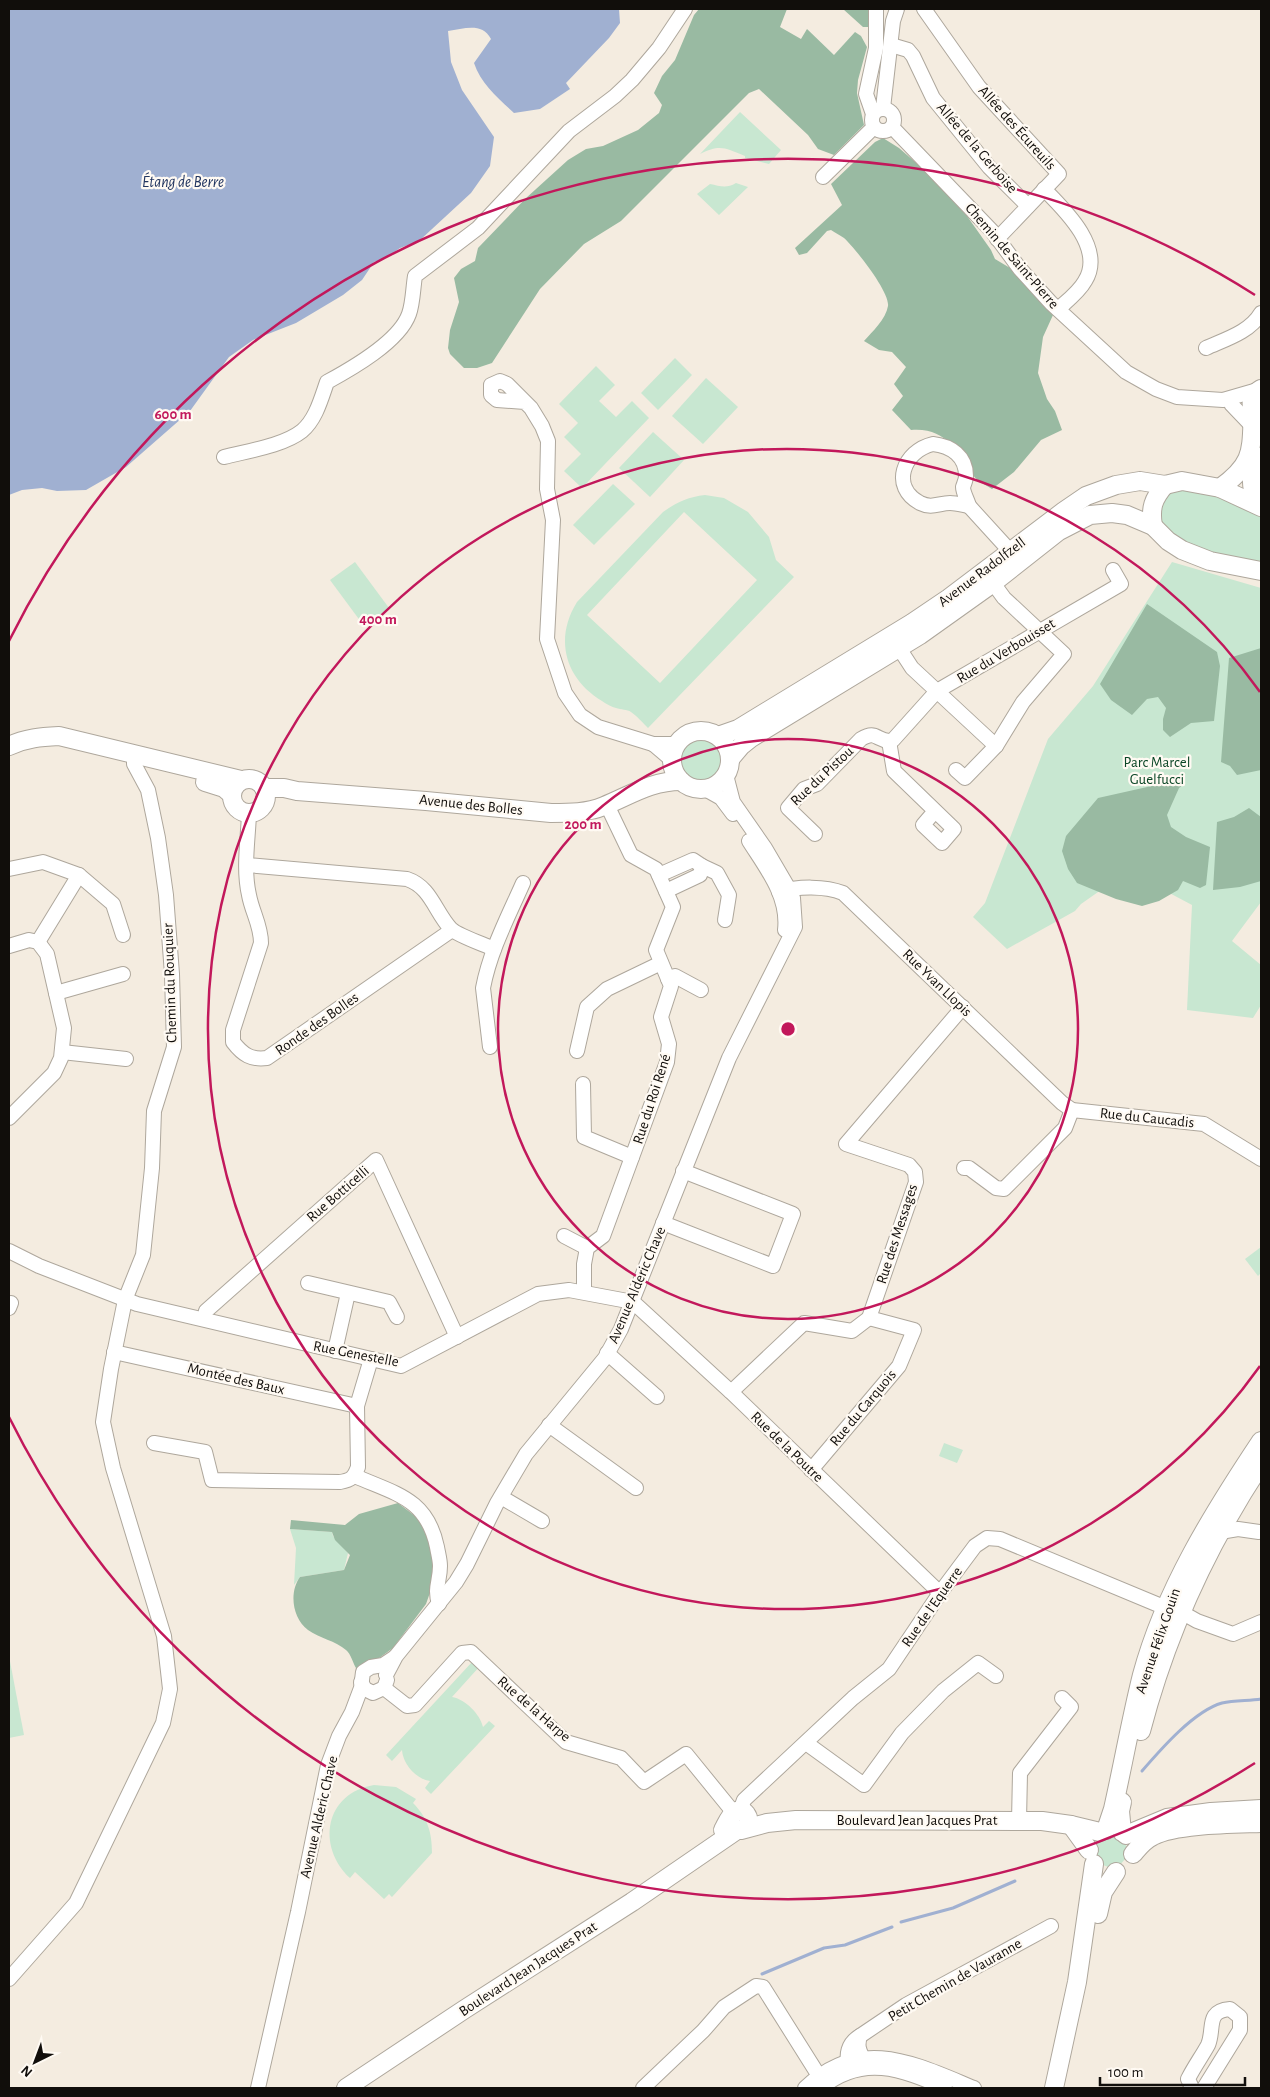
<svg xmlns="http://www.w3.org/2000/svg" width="1270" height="2097" viewBox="0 0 1270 2097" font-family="'Alegreya Sans',sans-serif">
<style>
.green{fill:#c8e7d1;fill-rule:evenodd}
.forest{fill:#99baa2}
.water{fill:#a0b0d1}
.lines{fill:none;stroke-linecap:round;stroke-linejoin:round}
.stream{stroke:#a0b0d1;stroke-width:3}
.minor-casing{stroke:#aea79c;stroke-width:16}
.major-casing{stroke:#aea79c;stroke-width:20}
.minor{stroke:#fff;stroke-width:14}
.major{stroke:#fff;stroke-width:18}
.ring{fill:none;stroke:#c2185b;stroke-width:2.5}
.labels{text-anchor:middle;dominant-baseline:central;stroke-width:4.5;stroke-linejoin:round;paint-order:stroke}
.street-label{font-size:15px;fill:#110e0b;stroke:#fffaf3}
.park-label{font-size:15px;fill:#0b4626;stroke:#fffaf3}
.water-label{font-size:16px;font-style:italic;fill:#223560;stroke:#fffaf3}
.centre{fill:#c2185b;stroke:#fffaf3;stroke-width:2.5}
.ring-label{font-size:15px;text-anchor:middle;font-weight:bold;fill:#c2185b;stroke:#fffaf3;stroke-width:4.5;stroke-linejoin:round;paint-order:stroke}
</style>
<rect width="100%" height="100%" fill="#f4ece0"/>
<g class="green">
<path d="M740,112l41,38 -12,14 -24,-6v-2c-20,-8 -25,-12 -45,-2z"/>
<path d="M736,183l12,4 -29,28 -22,-21 13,-10c10,2 16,5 26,-1z"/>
<polygon points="675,358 692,375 658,410 641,393"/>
<polygon points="596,366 615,385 599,401 616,417 632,401 649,418 582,488 564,471 581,454 564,437 578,423 559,404"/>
<polygon points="706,378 738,407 703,444 672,416"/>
<polygon points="653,432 684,460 650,497 619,468"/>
<polygon points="613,484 635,504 594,545 573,525"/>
<polygon points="1196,487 1261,513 1261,563 1200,551 1162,528 1157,499 1162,492"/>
<path d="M705,495l19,3 24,14 21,25 7,23 18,17 -146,151c-5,-5 -11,-12 -17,-16 -4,-3 -10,-2 -15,-4 -4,-1 -10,-4 -14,-7 -37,-22 -48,-62 -25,-99l86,-90c14,-10 25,-15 42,-17zM684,512l73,68 -97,103 -73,-68z"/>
<polygon points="355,562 389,608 364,626 330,580"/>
<polygon points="1172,562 1261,588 1261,902 1232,941 1261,965 1261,1005 1253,1018 1187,1010 1192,905 1128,871 1081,904 1075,911 1007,949 973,917 985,903 1048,739 1093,686"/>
<path d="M701,738c49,5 10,68 -16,35 -11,-15 0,-31 16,-35z"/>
<polygon points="1261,1247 1261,1273 1258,1276 1245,1259"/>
<polygon points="944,1443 963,1450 957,1463 939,1456"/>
<polygon points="290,1529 332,1532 333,1536 348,1553 344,1570 300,1577 294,1585 296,1548"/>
<polygon points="9,1656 24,1735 9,1738"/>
<path d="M473,1661l7,5 -28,31c13,2 28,17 31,30l6,-6 6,5 -64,68 -6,-6 5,-7c-14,-2 -27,-17 -28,-31l-10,11 -6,-6z"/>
<path d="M374,1785l22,2 20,12 -3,4c15,15 19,30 19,50l-40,44 -3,-3 -5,5 -29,-27 -5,6c-34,-32 -25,-85 24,-93z"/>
<circle cx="1111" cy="1851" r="16"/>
</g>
<g class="forest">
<polygon points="699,9 787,9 780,27 801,39 807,29 834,55 855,32 861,36 867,47 858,80 857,93 864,125 834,155 818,149 808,135 759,89 749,93 621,221 584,244 540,289 492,363 477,368 464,368 450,354 448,348 450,330 459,302 454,278 461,269 475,261 478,248 525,199 568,160 586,149 603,146 638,130 659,113 662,105 654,93 662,76 675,60 694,15"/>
<polygon points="843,9 868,9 868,27 863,27"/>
<path d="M883,138l16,10 31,27 37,41 24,34 4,9 25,15 22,19 11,22 -10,22 -5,36 9,26 8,12 7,19 -21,10 -27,32 -22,17c-6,-4 -15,-8 -19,-14 -17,-24 -27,-48 -62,-45l-19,-20 11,-14 -9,-12 12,-17 -14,-15 -13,-2 -15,-9c8,-9 22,-22 24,-35 2,-14 -33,-58 -44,-68 -4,-3 -9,-5 -13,-8l-4,1 -20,22 -8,2 -4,-7 47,-43 -11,-21 44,-42z"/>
<polygon points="1147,604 1217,652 1220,666 1214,721 1191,723 1170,737 1163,730 1163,719 1166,708 1158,697 1147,699 1132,715 1111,700 1100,684"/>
<polygon points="1261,648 1261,770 1237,775 1230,766 1221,762 1229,658"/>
<polygon points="1183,779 1184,784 1179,788 1167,815 1171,827 1186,837 1210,847 1206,885 1200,888 1183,881 1178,890 1159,901 1142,906 1116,899 1077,883 1068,869 1062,851 1066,836 1098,798"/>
<polygon points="1249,808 1261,817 1261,881 1240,887 1213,890 1217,822 1234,817"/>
<path d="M398,1503l21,16 7,10 10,31 -3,24 -7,20 -33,44 -29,21 -8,-1c-3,-5 -5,-14 -10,-18 -10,-9 -27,-12 -38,-20 -16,-12 -19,-38 -8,-53l44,-7 6,-15 -15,-15 -3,-8 -42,-3 1,-9 54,5 14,-11z"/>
</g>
<path class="water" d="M9,9h610l1,14 -11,15 -43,45 4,6 -30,20 -26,4c-16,-15 -33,-29 -40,-50l17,-24c-9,-17 -27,-10 -43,-8l3,31 11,28 32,47 -4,29 -19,27 -52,48 -19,7 -14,10 -12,4 -12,18 -19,15 -47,28 -43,17 -24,17 -39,54 -64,56 -40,23 -29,1 -15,-3 -20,2 -13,5z"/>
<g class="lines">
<g class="stream">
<path d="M1142,1771c19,-22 52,-60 80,-68 13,-3 27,-2 39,-4"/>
<polyline points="901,1922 953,1908 1015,1881"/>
<polyline points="762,1974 824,1948 845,1945 892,1927"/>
</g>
<g class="minor-casing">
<g id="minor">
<polyline points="924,9 979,87 1059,174 997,239"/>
<polyline points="891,45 908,50 913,56 933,98 989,167 1028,206"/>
<polyline points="883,108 893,21 897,9"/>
<circle cx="883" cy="120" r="11"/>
<polyline points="873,114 866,94 876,48 876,9"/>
<polyline points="892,127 992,231 1020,269 1051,303 1126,372 1156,389 1177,397 1223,400 1261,389"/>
<polyline points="823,177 874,127"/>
<path d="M1044,189c22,22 61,60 41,92 -6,11 -18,20 -27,28"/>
<path d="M1206,348c20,-9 44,-16 55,-35"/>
<polyline points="525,402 497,400 491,395 491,385 500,381 507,384 531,408 542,426 548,441 547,489 553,520 547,639 565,693 580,715 598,727 653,744 677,744"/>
<polyline points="1231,404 1252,426"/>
<path d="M933,444c18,2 33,12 33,32 0,4 -2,8 -3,11 0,6 5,14 6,19 -6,-1 -13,-3 -19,-3 -11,0 -18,6 -30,0 -30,-16 -17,-52 13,-59z"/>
<path d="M224,457c23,-6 59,-11 78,-26 14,-12 19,-32 25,-49 24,-13 72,-40 82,-68 4,-11 4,-26 6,-38l63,-48 91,-97 46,-35 17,-16 27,-32 26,-39"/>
<polyline points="969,506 1010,551"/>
<polyline points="899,648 912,668 996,746"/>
<polyline points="889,741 893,740 937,691 1121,584 1113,570"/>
<polyline points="889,741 894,771 954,829 942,843 923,825 935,811"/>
<polyline points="653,744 672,760"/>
<polyline points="956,770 965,778 996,746 1023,702 1064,654 1004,598 993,583"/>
<polyline points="705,789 721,798 733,814"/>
<path d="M249,814c-1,26 -6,55 0,81 3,17 12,30 12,48l-28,87v12c10,13 18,18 34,16l185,-128"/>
<path d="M815,834l-27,-26 16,-19 13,-5 44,-45c15,-9 15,1 28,2"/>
<path d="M749,841c17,27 40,55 36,89"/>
<path d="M247,865l160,14c24,8 28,33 44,50 8,7 32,15 43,20"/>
<polyline points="702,866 717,873 729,895 725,920"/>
<polyline points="9,869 43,862 79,875 113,904 123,935"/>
<polyline points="659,875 693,860 702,866 700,875 666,891"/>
<path d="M779,892c19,-6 46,-6 64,1l219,210 10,7 132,14 57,35"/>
<polyline points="38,942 79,875"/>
<polyline points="9,946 29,940 38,942 47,954 64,1028 61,1058 54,1073 9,1118"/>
<polyline points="668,979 675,976 701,990"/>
<polyline points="56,993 123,974"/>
<path d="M490,1047l-7,-59c7,-37 25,-71 40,-105"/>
<polyline points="577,1051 587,1007 607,989 661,963"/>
<polyline points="62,1052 126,1059"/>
<polyline points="583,1084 584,1137 632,1157"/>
<polyline points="964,1168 969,1168 996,1188 1004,1189 1065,1128 1072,1110"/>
<polyline points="663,1223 773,1266 793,1214 683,1171"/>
<polyline points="564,1236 587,1248"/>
<polyline points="9,1251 39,1266 137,1304 401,1366 538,1294 569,1290 633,1302 731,1392 940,1593"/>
<polyline points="308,1283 389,1302 397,1317"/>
<polyline points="584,1292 584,1264 587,1248 603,1236 667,1062 669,1044 661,1017 671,986 656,950 673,907 656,869 631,855 607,805"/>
<polyline points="9,1308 11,1303"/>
<polyline points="204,1319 206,1311 376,1160 457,1337"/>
<polyline points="335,1351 348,1293"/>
<polyline points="114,1352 357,1406"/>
<polyline points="607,1353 657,1397"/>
<polyline points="731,1392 804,1323 852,1331 869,1318 916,1182 915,1172 909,1165 846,1144 963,1007"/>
<polyline points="549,1425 636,1488"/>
<path d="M154,1443l51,9 7,28 128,2c11,-2 14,-4 18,-15l-1,-61 14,-47"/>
<polyline points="811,1470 899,1366 914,1330 869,1318"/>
<path d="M355,1476c40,18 72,22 82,71 1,6 3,13 3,19 0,16 -6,21 -1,38"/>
<polyline points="501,1497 542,1521"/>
<polyline points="1220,1532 1238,1529 1259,1532"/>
<polyline points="1181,1612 1197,1621 1233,1634 1261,1622"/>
<polyline points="386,1675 396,1656 456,1582 467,1564 497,1503 526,1454 605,1358 621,1329 729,1058 795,927 793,898 789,889 765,848 733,802 726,775"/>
<polyline points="361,1682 365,1689 373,1693 384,1688 387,1680"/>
<polyline points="384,1688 407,1706 415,1705 462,1653 471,1652 566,1742 621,1758 644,1782 686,1754 734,1813"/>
<polyline points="806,1743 864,1785 902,1733 943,1691 978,1663 996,1676"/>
<polyline points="740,1811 744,1800 853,1698 889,1669 940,1593 975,1546 987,1538 1000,1539 1166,1608"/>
<polyline points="1019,1821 1020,1773 1071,1707 1062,1698"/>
<polyline points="9,1979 76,1903 163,1723 170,1689 164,1636 113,1468 103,1422 111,1369 125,1300 143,1255 152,1168 154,1111 174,1047 172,974 166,895 158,838 148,790 134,764 134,754"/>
<polyline points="860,2036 906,2005 1051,1926"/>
<path d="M850,2068c-5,-13 -2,-25 10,-32 -4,13 1,16 5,27"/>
<polyline points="258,2088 298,1912 328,1765 339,1736 352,1712 361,1688 363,1672 371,1667 383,1665 395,1657"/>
<polyline points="643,2088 703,2031 724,2007 756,1986 763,1987 819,2076"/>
<path d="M805,2088c55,-53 108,-25 169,0"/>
<path d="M821,2088c42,-34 80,-19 124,0"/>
<path d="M1192,2088l-4,-9c6,-12 14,-23 20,-34 7,-16 -3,-34 22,-36l10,8v13l-36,58"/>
</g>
</g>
<g class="major-casing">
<g id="major">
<path d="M1261,417c-13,-7 -12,-21 0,-28"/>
<path d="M1220,488c35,-25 31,-38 33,-78"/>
<path d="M1256,504c-5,-18 -6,-30 0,-48"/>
<path d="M1153,526c-3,-18 0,-27 12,-41"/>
<circle cx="701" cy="760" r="29"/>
<polyline points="718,736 738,729 912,623 949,598 1064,511 1086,496 1116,485 1140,481 1165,485 1182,481 1220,488 1261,507"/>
<path d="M9,746c17,-8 32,-9 50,-10l182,44"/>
<polyline points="730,759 741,746 751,738 920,635 993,583 1059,531 1090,515 1112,513 1127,515 1153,526 1168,541 1182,550 1210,561 1261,571"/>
<circle cx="249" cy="796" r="17"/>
<polyline points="205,782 224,788 231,794"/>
<path d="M264,788h20l13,3 129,10 125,12c19,0 36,0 53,-7 27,-11 47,-25 77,-25"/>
<path d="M1141,1731c25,-96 66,-185 120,-267"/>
<polyline points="1122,1802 1120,1811 1122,1832"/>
<polyline points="730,1822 733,1828 741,1830 767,1823 796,1820 1042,1821 1071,1825 1100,1832"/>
<polyline points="1071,1825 1089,1850"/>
<path d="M723,1830c3,-5 6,-14 11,-17 10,-8 18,6 13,14"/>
<path d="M1106,1830l7,-21c10,-44 18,-90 29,-134 23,-85 71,-162 119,-234"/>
<polyline points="1126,1835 1167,1818 1211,1812 1261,1809"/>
<path d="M1133,1854c6,-7 11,-14 20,-18 23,-12 81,-12 108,-13"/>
<polyline points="1098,1914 1103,1892 1116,1872"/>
<polyline points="346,2088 465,2009 632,1902 737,1830"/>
<polyline points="1054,2088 1077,1982 1094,1864"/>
</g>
</g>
<use href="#minor" class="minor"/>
<use href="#major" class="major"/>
</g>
<g class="ring">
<circle cx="788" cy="1029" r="290"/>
<path d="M1260 1366A580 580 0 1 1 1260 692"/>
<path d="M1255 1763A870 870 0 0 1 9 1417M9 641A870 870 0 0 1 1255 295"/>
</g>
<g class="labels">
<g class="street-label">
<text transform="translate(1017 128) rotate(48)">Allée des Écureuils</text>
<text transform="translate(977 148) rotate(49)">Allée de la Gerboise</text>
<text transform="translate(1012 256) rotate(49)">Chemin de Saint-Pierre</text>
<text transform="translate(982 572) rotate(-37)">Avenue Radolfzell</text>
<text transform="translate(1006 651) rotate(-31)">Rue du Verbouisset</text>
<text transform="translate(822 776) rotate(-43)">Rue du Pistou</text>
<text transform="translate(471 805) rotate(6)">Avenue des Bolles</text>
<text transform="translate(170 983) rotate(-92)">Chemin du Rouquier</text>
<text transform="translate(937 983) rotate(44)">Rue Yvan Llopis</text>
<text transform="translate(317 1024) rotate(-35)">Ronde des Bolles</text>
<text transform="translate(652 1099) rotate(-72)">Rue du Roi René</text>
<text transform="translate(1147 1118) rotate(6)">Rue du Caucadis</text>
<text transform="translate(338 1194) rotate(-41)">Rue Botticelli</text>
<text transform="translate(897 1234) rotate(-72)">Rue des Messages</text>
<text transform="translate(637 1285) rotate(-67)">Avenue Alderic Chave</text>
<text transform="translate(356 1354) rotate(11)">Rue Genestelle</text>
<text transform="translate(236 1379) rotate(13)">Montée des Baux</text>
<text transform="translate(863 1408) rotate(-50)">Rue du Carquois</text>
<text transform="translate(787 1447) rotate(44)">Rue de la Poutre</text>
<text transform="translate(932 1607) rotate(-55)">Rue de l'Equerre</text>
<text transform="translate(1158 1641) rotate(-71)">Avenue Félix Gouin</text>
<text transform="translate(534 1709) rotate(41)">Rue de la Harpe</text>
<text transform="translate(319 1817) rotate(-77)">Avenue Alderic Chave</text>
<text x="917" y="1820">Boulevard Jean Jacques Prat</text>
<text transform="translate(528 1969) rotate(-33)">Boulevard Jean Jacques Prat</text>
<text transform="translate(955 1980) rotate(-30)">Petit Chemin de Vauranne</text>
</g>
<g class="park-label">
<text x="1157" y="762">Parc Marcel<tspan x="1157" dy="17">Guelfucci</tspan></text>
</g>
<g class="water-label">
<text x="183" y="182">Étang de Berre</text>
</g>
</g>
<circle cx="788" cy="1029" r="8" class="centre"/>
<g class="ring-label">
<text x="173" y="419">600 m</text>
<text x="378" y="624">400 m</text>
<text x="583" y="829">200 m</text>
</g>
<rect width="1270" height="2097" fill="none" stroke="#110e0b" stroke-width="20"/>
<g transform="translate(35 2062) rotate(222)" stroke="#fffaf3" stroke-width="4" paint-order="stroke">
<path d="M0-4L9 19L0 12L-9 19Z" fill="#110e0b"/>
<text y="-8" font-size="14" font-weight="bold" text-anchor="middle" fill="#110e0b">N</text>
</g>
<path d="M1100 2077v8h145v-8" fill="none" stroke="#110e0b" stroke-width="2.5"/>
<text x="1108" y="2077" font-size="15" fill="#110e0b" stroke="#fffaf3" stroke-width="4" paint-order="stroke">100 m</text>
</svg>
